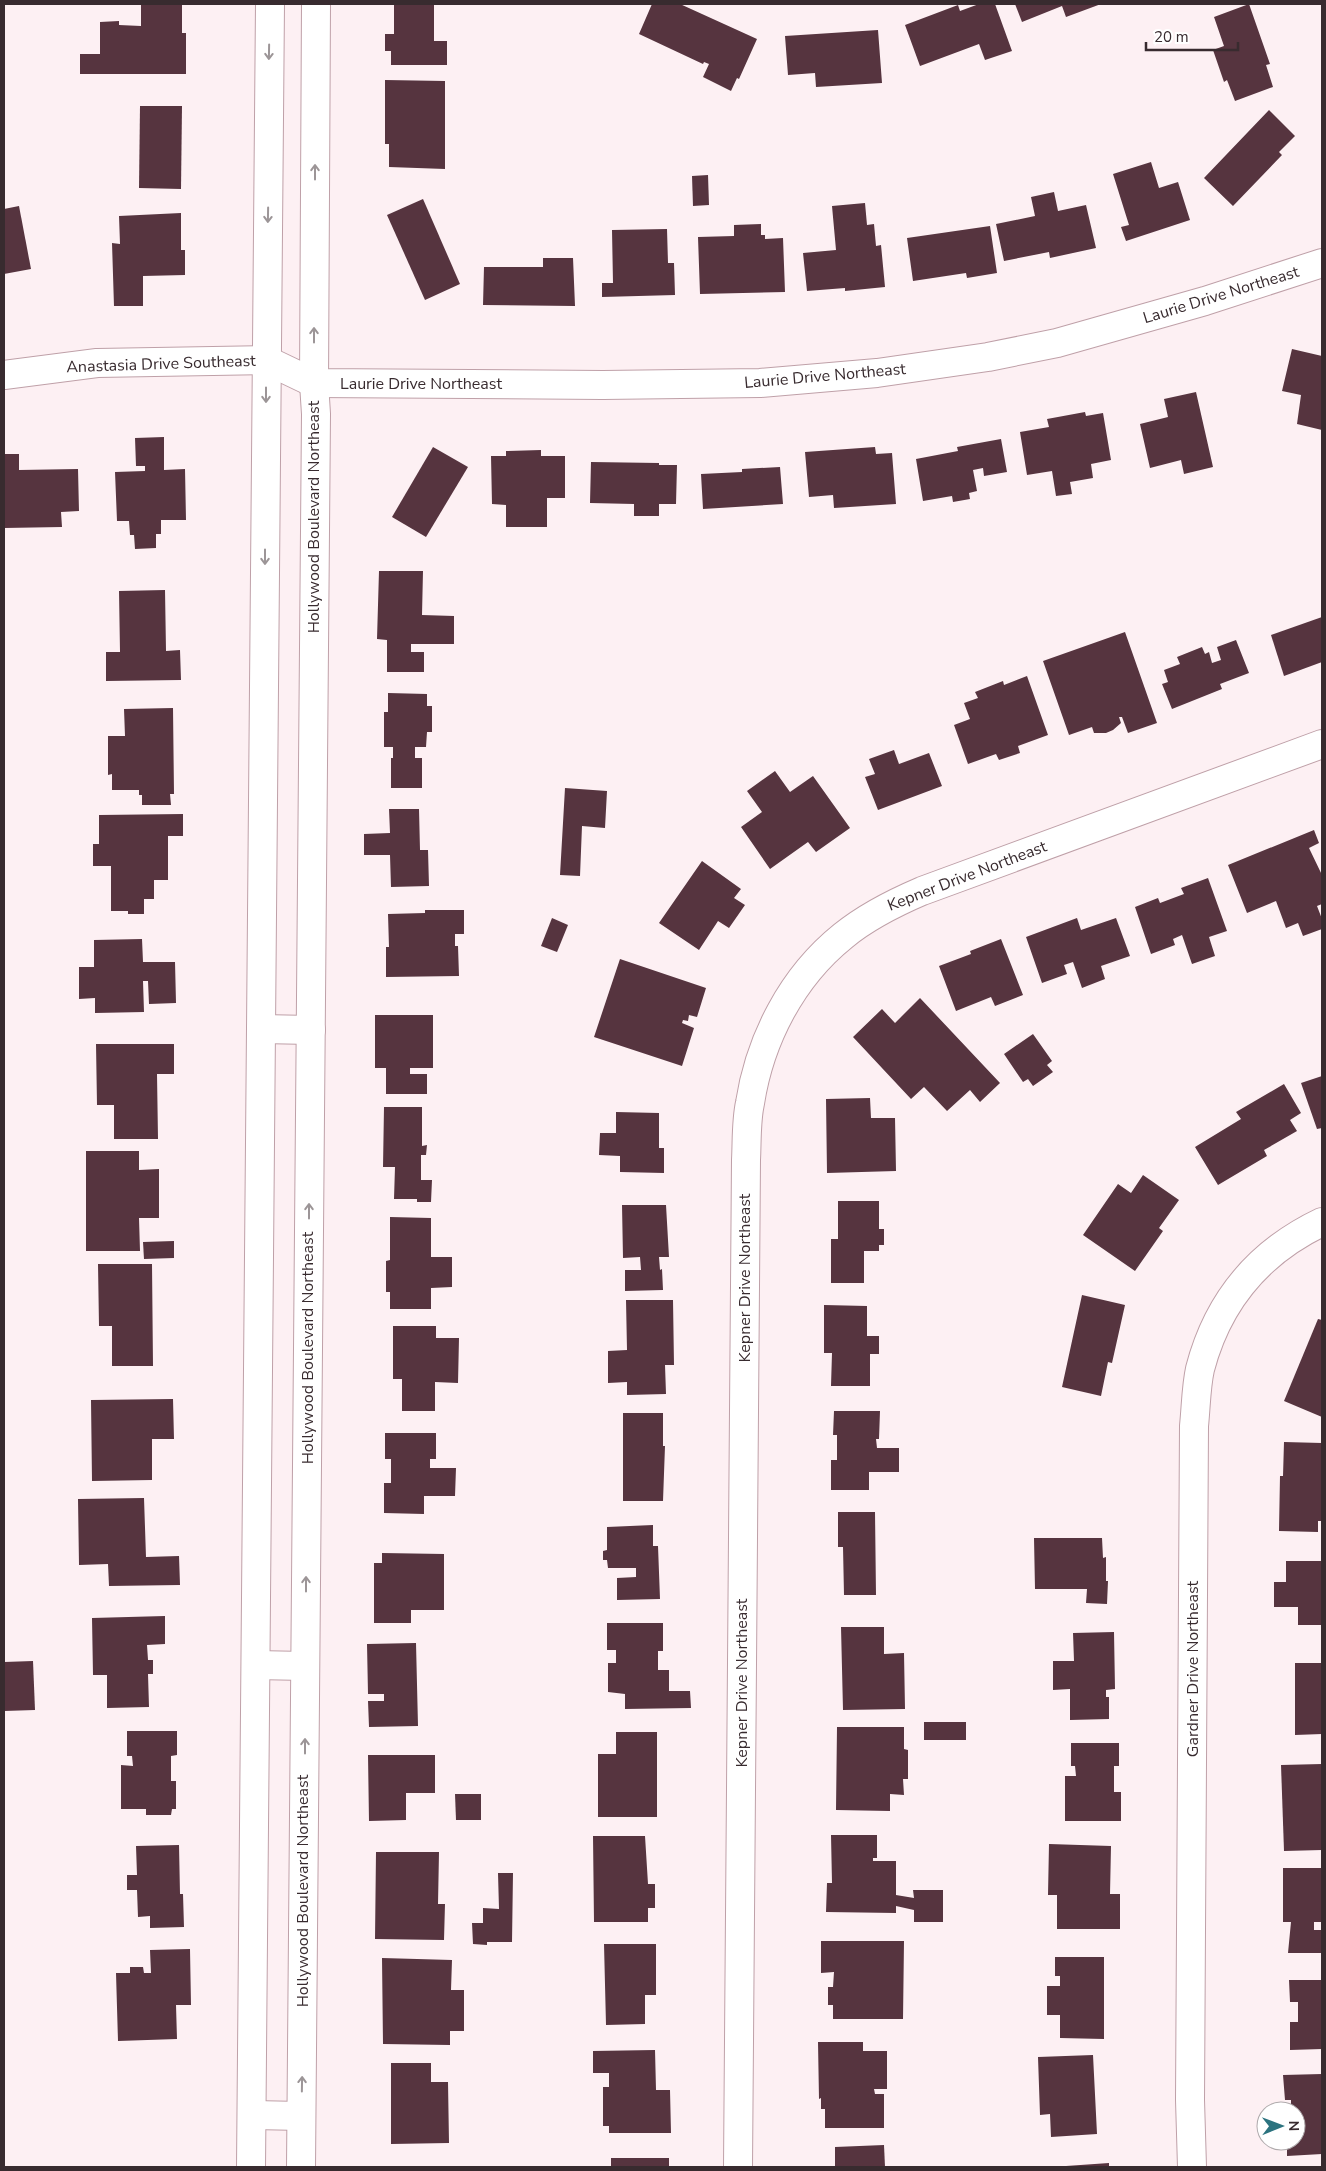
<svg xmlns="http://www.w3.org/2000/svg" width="1326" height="2171" viewBox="0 0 1326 2171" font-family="'Nunito Sans',sans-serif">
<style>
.building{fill:#56343f}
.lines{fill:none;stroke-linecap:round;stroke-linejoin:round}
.minor-casing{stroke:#bfa0a8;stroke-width:30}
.minor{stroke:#fff;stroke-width:28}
.oneway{stroke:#9c9597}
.labels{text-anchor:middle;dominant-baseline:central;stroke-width:5;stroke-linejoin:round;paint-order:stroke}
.street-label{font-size:16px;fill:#382b2f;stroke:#fff}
</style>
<rect width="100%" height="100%" fill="#fdf0f3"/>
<g class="building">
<polygon points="141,4 182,4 182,33 186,33 186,74 80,74 80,54 100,54 100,22 119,21 119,25 141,26"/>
<polygon points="394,4 434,4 434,41 447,41 447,65 391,65 391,51 385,51 385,34 394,34"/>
<polygon points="652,4 680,4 757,39 739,79 737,78 731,91 703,77 709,64 704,62 703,64 639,34"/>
<polygon points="979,4 995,4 1012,51 985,60 979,44 920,66 905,25 958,5 960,11"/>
<polygon points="1015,4 1101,4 1066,17 1062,6 1022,22"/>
<polygon points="1249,4 1270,64 1266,65 1273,87 1235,101 1227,80 1224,82 1213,50 1224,46 1214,17"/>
<polygon points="878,30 882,83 816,87 815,73 788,75 785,36"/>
<polygon points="385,80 445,81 445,169 389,167 389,144 385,144"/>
<polygon points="140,106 182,106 181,189 139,188"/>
<polygon points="1269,110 1295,136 1279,152 1282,155 1233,206 1204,178"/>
<polygon points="1151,162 1159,188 1178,182 1190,220 1126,241 1121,227 1129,225 1113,174"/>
<polygon points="708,175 709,205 693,206 692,176"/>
<polygon points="1054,192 1058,211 1086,205 1096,248 1050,258 1049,252 1004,261 996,224 1035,216 1031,197"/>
<polygon points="423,199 460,284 425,300 387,215"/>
<polygon points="865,203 867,225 874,224 876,246 881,245 885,287 845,291 845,288 807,291 803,253 836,250 832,206"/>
<polygon points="19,206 31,269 4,274 4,209"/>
<polygon points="181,213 181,250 185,250 185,275 143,276 143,306 114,306 112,243 120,244 119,216"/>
<polygon points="761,224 761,235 765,235 765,239 783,238 785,292 700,294 698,237 734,236 734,225"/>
<polygon points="990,226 997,273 967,278 966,273 913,281 907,238"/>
<polygon points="667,229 668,263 674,263 675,295 602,297 602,283 613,283 612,230"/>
<polygon points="543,258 573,258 575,306 483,305 484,267 543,267"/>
<polygon points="1292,349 1322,356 1322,430 1297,424 1301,395 1282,391"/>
<polygon points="1196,392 1213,467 1184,474 1181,460 1150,468 1140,424 1168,417 1164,399"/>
<polygon points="1085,412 1086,416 1103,413 1111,460 1091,464 1093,478 1070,482 1072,494 1056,496 1052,471 1027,475 1020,432 1049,427 1047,419"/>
<polygon points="164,437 164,470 185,469 186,520 161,520 161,534 156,534 156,548 135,549 134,535 130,535 129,521 117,521 115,472 145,471 145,466 136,466 135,438"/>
<polygon points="1001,439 1007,472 984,476 983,468 973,470 977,491 969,493 970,499 953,502 952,496 923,501 916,459 958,451 957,447"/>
<polygon points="433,447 468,467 426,537 392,517"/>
<polygon points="875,447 876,454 892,453 896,504 834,508 833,495 809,497 805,452"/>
<polygon points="541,450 541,456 565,456 565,498 547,498 547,527 506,527 506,505 492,504 491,456 506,456 506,451"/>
<polygon points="4,454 19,454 19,470 78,469 79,511 61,512 62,527 4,528"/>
<polygon points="591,462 659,463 659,465 677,465 676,504 659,504 659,516 634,516 634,504 590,503"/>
<polygon points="780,467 783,504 703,509 701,474 742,472 742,469"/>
<polygon points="379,571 423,571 422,615 454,616 454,644 411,644 411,652 424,652 424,672 387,672 387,640 377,639"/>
<polygon points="165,590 166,651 180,650 181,680 106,681 106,652 120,652 119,591"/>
<polygon points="1322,617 1322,662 1284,676 1271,635"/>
<polygon points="1125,632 1157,723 1128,733 1122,717 1119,717 1121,723 1113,730 1106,733 1094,733 1092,727 1069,735 1043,661"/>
<polygon points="1236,640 1249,673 1220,684 1222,689 1172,709 1162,684 1168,682 1164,670 1180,664 1177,657 1202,647 1205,654 1209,652 1212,663 1221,660 1217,647"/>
<polygon points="1027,676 1048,735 1018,746 1020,753 999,760 996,754 968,764 954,725 970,719 964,703 978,698 975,692 1003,681 1004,685"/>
<polygon points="388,693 427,694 427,706 432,706 432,732 427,732 426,747 415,747 415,758 422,758 422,788 391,788 391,758 393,758 393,747 384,747 384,712 388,712"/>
<polygon points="173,708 174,794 170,794 171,805 142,805 142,795 139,795 139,790 112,790 112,774 108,775 108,736 125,736 124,709"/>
<polygon points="894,750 899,764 929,753 942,786 878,810 865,777 875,774 869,759"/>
<polygon points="775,771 790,792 813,776 850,828 816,852 808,842 770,869 741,827 762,812 747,791"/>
<polygon points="565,788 607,791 605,828 582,826 580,876 560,875"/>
<polygon points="389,809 419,809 420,850 428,850 429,886 391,887 390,855 364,855 364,834 390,833"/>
<polygon points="183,814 183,836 168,836 168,880 154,880 154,899 144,899 144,914 128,914 128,911 111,911 111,866 93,866 93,844 99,844 99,815"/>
<polygon points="1314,830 1319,843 1309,848 1322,875 1322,904 1317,906 1322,919 1322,929 1303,936 1298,923 1286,928 1276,901 1247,913 1228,865"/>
<polygon points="702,861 741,889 734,898 745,905 729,928 718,921 699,950 659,923"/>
<polygon points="1208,878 1227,931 1209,937 1215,956 1192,964 1182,935 1173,939 1175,945 1151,954 1135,907 1158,898 1160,903 1184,894 1181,888"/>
<polygon points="425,910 464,910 464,934 455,934 455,946 458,946 459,976 386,977 386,947 389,947 388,914 425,913"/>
<polygon points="552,918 568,925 557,952 541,946"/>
<polygon points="1077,918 1081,930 1116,918 1130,956 1101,966 1105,979 1082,988 1073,962 1064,965 1067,974 1042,983 1026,937"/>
<polygon points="142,939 143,962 175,962 176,1003 149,1004 148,981 143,981 144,1012 95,1013 95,998 79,999 79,967 94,967 94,940"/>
<polygon points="1001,939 1023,995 995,1006 991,997 956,1011 939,966 971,954 970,951"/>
<polygon points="620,959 706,988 697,1017 689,1015 688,1021 683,1020 682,1023 694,1028 682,1066 594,1037"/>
<polygon points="920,998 1000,1083 980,1102 970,1090 947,1111 924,1087 911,1099 853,1037 882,1009 895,1023"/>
<polygon points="375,1015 433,1015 433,1068 410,1068 410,1074 427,1074 427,1094 386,1094 386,1068 375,1068"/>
<polygon points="1033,1034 1052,1061 1047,1065 1053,1072 1033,1086 1028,1079 1023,1082 1004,1054"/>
<polygon points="96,1044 174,1044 174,1074 157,1074 158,1139 114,1139 114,1105 97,1105"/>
<polygon points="1322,1076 1322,1128 1317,1129 1301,1083"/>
<polygon points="1284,1084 1301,1113 1290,1120 1297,1131 1264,1150 1267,1156 1218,1185 1195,1147 1241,1119 1236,1112"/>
<polygon points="870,1098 871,1118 895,1118 896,1171 827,1173 826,1099"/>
<polygon points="384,1107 422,1107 422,1146 427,1145 426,1155 421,1155 421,1180 432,1180 431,1202 417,1202 417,1199 394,1199 395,1167 383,1167"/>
<polygon points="616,1112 659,1113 659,1148 664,1148 664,1173 620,1172 620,1156 599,1155 600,1133 616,1133"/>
<polygon points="86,1151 139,1151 139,1170 159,1169 159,1218 139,1218 140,1251 86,1251"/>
<polygon points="1143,1175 1179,1200 1159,1228 1163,1231 1135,1271 1083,1235 1118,1184 1131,1193"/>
<polygon points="838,1201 879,1201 879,1229 884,1229 884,1245 879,1245 879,1251 864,1251 864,1283 831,1283 831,1239 838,1239"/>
<polygon points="622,1205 666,1205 669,1257 659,1257 660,1270 662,1269 663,1290 625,1291 625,1270 641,1270 640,1257 623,1258"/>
<polygon points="390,1217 431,1218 431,1257 452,1257 452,1287 431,1288 431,1309 390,1309 390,1292 386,1292 386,1261 390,1260"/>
<polygon points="174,1241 174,1258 144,1259 143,1242"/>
<polygon points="98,1264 152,1264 153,1366 112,1366 112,1326 99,1326"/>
<polygon points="1082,1295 1125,1305 1112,1363 1108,1362 1101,1396 1062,1387"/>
<polygon points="626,1300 673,1300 674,1365 665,1365 666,1394 627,1395 627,1382 608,1383 608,1351 627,1350"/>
<polygon points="824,1305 867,1306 867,1336 879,1336 879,1354 870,1354 870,1386 831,1386 832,1353 824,1353"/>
<polygon points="1318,1319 1322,1320 1322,1417 1284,1401"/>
<polygon points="393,1326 436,1326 436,1338 459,1338 458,1383 435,1382 435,1411 402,1411 402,1379 393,1379"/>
<polygon points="173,1399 174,1439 152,1439 152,1480 92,1481 91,1400"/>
<polygon points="834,1411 880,1411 879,1439 876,1439 877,1448 899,1448 899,1472 869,1472 869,1490 831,1490 831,1460 837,1460 837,1435 833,1435"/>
<polygon points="623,1413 663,1413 663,1446 665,1446 663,1501 623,1501"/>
<polygon points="385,1433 436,1433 436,1459 430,1459 430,1468 456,1468 455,1496 424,1496 424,1514 384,1513 384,1483 391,1483 391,1459 385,1459"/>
<polygon points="1284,1442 1322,1443 1322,1521 1318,1521 1318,1532 1279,1531 1280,1476 1283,1476"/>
<polygon points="144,1498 146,1557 179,1556 180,1585 109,1586 108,1564 79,1565 78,1499"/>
<polygon points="838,1512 875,1512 876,1595 844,1595 843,1547 838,1547"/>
<polygon points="653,1525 653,1546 658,1546 660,1599 617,1600 617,1578 636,1577 636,1568 608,1568 607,1560 603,1560 603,1551 607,1550 607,1527"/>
<polygon points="1034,1538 1102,1538 1103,1558 1106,1557 1106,1581 1108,1581 1107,1604 1086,1603 1087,1589 1035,1589"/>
<polygon points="382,1553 444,1554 444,1610 411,1610 411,1623 374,1623 374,1563 382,1563"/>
<polygon points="1286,1561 1322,1561 1322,1625 1298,1625 1298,1607 1274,1607 1274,1582 1286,1582"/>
<polygon points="165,1616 165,1644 147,1645 148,1660 153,1660 153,1674 148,1674 149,1707 107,1708 107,1675 93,1675 92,1618"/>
<polygon points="607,1623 663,1623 663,1651 658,1651 658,1670 669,1670 669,1691 690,1691 691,1708 625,1709 625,1694 608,1692 608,1663 616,1663 616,1650 607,1650"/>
<polygon points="841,1627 884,1627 884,1654 904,1653 905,1709 843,1710"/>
<polygon points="1114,1632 1115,1689 1106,1690 1106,1697 1109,1697 1109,1719 1070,1720 1070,1689 1053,1690 1053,1661 1074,1661 1073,1633"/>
<polygon points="416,1643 418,1726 369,1727 368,1701 384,1701 384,1694 368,1694 367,1644"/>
<polygon points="33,1661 35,1710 4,1711 4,1662"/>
<polygon points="1295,1663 1322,1663 1322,1734 1295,1735"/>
<rect x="924" y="1722" width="42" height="18"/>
<polygon points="837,1727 904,1727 904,1749 908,1750 908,1779 903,1779 904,1795 890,1794 890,1811 836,1810"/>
<polygon points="127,1731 177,1731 177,1755 171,1756 171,1781 176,1781 176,1809 172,1809 171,1815 146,1815 146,1809 121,1809 121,1765 133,1766 132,1756 127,1756"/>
<polygon points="616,1732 657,1732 657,1817 598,1817 598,1754 616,1754"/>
<polygon points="1071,1743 1119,1743 1119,1766 1114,1766 1114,1792 1121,1792 1121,1821 1065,1821 1065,1776 1076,1776 1075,1766 1071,1766"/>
<polygon points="368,1755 435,1755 435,1793 406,1793 406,1820 369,1821"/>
<polygon points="1322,1764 1322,1850 1284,1851 1281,1765"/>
<polygon points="455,1794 481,1794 481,1820 456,1820"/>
<polygon points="831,1835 877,1835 877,1858 873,1858 873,1861 896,1861 896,1895 914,1898 913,1890 943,1890 943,1922 914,1922 914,1910 896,1906 896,1913 826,1912 827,1883 832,1883"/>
<polygon points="593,1836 645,1836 648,1884 655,1884 655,1908 648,1908 648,1922 594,1922"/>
<polygon points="1049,1844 1111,1846 1110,1894 1120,1894 1120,1929 1057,1929 1057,1895 1048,1895"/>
<polygon points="179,1845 180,1894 183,1894 184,1927 150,1928 150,1916 138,1917 137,1890 127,1890 127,1875 137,1875 136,1846"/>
<polygon points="376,1852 439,1852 438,1904 445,1904 444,1940 375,1939"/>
<polygon points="1283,1868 1322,1868 1322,1922 1314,1922 1314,1930 1322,1930 1322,1953 1288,1953 1291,1922 1283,1922"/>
<polygon points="498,1873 513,1873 512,1942 487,1942 487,1945 473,1944 472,1923 483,1923 483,1908 499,1909"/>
<polygon points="821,1941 904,1941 903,2019 833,2019 833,2005 828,2005 828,1987 833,1987 834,1972 821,1973"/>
<polygon points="604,1944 656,1944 656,1995 645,1995 645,2024 606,2025"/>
<polygon points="190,1949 191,2005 176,2005 177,2039 118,2041 116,1973 130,1973 130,1967 143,1967 144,1973 151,1973 150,1950"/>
<polygon points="1055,1957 1104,1957 1104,2039 1060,2038 1060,2015 1047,2015 1047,1986 1060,1986 1060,1976 1055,1976"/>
<polygon points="382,1958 452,1960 451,1990 464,1990 464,2031 450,2031 450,2045 383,2044"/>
<polygon points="1289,1980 1322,1980 1322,2049 1290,2050 1290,2022 1298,2022 1298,2002 1290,2002"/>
<polygon points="818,2042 863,2042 863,2051 887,2051 887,2089 874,2089 875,2094 884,2094 884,2128 825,2128 825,2109 821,2109 821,2098 819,2099"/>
<polygon points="655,2050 656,2090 670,2090 671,2133 609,2133 609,2126 603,2126 603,2087 609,2087 609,2073 593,2073 593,2051"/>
<polygon points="1093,2055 1097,2134 1051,2137 1050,2114 1040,2115 1038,2057"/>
<polygon points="391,2063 431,2063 431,2082 448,2082 449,2143 391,2144"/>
<polygon points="1322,2074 1322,2154 1287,2156 1287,2141 1296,2141 1296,2111 1291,2111 1291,2100 1285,2100 1283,2075"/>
<polygon points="884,2145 885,2167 835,2167 835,2147"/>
<rect x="611" y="2158" width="58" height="9"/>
<polygon points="1109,2163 1109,2167 1066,2167 1066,2166"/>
</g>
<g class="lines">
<g class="minor-casing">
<g id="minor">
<polyline points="4,375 97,363 266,360 314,383 603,385 760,383 877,373 988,357 1057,343 1205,301 1322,263"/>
<polyline points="261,1029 311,1030"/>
<polyline points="256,1665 305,1666"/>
<polyline points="252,2115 301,2116"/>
<polyline points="251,2167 270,4"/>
<polyline points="301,2167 316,414 314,383 316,4"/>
<path d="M738,2167l8,-1007c1,-19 0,-39 4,-57 10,-64 42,-126 93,-167 23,-19 51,-33 79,-45l400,-147"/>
<path d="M1192,2167l-2,-67 4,-674c2,-19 2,-39 6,-57 18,-69 59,-117 122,-147"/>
</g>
</g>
<use href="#minor" class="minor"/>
</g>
<defs><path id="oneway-shaft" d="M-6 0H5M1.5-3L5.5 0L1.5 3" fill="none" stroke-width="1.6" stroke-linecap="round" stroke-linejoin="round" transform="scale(1.25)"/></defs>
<g class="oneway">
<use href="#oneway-shaft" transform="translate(269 52) rotate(91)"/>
<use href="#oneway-shaft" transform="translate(315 172) rotate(-90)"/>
<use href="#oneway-shaft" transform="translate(268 215) rotate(91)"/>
<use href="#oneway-shaft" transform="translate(314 335) rotate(-90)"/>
<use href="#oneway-shaft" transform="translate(266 395) rotate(90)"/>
<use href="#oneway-shaft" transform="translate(265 557) rotate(90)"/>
<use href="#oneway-shaft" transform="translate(309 1211) rotate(-90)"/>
<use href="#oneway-shaft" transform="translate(306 1584) rotate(-90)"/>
<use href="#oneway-shaft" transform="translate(305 1746) rotate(-90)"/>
<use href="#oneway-shaft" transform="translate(302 2084) rotate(-89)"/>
</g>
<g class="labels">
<g class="street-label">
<text transform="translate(1221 295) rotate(-17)">Laurie Drive Northeast</text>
<text transform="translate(161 364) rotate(-2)">Anastasia Drive Southeast</text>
<text transform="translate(825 376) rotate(-5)">Laurie Drive Northeast</text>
<text x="421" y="384">Laurie Drive Northeast</text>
<text transform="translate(314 517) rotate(-90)">Hollywood Boulevard Northeast</text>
<text transform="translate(967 876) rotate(-21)">Kepner Drive Northeast</text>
<text transform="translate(745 1278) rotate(-90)">Kepner Drive Northeast</text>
<text transform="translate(308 1348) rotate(-90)">Hollywood Boulevard Northeast</text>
<text transform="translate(1193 1669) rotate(-90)">Gardner Drive Northeast</text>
<text transform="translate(742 1683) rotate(-90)">Kepner Drive Northeast</text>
<text transform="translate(303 1891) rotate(-90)">Hollywood Boulevard Northeast</text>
</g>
</g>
<rect width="1326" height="2171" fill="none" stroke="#382b2f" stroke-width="10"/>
<g transform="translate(1281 2126) rotate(89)"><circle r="24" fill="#ffffff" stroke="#afaaac"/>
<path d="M0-4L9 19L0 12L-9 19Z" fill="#2c737f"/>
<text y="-8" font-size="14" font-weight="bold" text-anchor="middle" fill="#382b2f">N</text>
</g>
<path d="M1146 42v8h92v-8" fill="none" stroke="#382b2f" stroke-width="2.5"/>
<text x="1154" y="42" font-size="15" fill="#382b2f" stroke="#ffffff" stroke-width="4" paint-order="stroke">20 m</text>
</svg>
